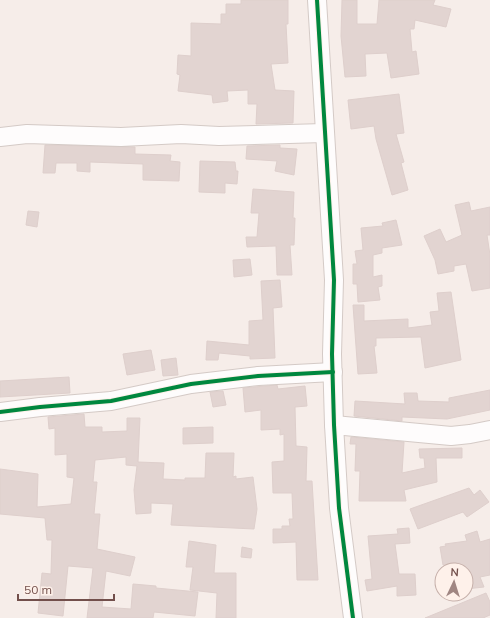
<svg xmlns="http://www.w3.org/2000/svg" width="490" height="618" viewBox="0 0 490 618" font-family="Mulish,sans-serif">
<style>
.building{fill:#e2d4d1;stroke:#decfcc}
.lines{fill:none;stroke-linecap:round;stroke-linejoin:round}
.minor-casing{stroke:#d4cac6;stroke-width:20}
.minor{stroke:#fefcfc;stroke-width:18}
.cycleway-casing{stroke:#fef1ea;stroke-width:6}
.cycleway{stroke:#00873e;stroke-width:4}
</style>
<rect width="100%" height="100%" fill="#f6ede9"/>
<g class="building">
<polygon points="241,0 288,0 288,24 286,24 288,63 271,64 275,90 294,91 293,123 256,124 257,104 248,104 248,90 227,91 228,101 213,103 212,95 178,91 180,75 177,74 178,55 191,56 191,23 221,24 221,14 226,14 226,4 241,4"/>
<polygon points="342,0 357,0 357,24 377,24 379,0 435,0 433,5 451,9 446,27 415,20 414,29 410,29 412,52 416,51 419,74 391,78 387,53 365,54 366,76 345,77 341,36"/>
<polygon points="399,94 404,133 396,134 404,162 401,163 408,190 392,195 376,139 374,126 351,129 348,100"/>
<polygon points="45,145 135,147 135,154 171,155 170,161 180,162 179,181 143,180 143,164 90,162 90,172 77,171 77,163 56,163 55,173 43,173"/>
<polygon points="280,145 280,148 297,149 294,175 275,171 277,161 246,159 247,146"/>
<polygon points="200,161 235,162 236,171 238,171 237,184 225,183 225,193 199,192"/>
<polygon points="253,189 294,192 293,218 295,218 294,245 290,245 292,275 277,275 276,246 247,247 246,237 257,237 259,213 251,213"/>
<polygon points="469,202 471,211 490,207 490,235 487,235 490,255 490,288 472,291 466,264 454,266 454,271 438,274 435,260 424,236 440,229 446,242 462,235 455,205"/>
<polygon points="28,211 39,212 37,227 26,225"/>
<polygon points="396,220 402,245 382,248 382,253 373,255 373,277 382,275 382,286 378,287 380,300 358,302 357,284 353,284 353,264 357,264 355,251 363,250 361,228 383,226 382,223"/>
<polygon points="250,259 252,275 234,277 233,260"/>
<polygon points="280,280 282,307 273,308 275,358 250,359 250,356 219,353 218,360 206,360 207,341 249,345 249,321 263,320 261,281"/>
<polygon points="451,292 461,360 425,368 421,337 376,338 376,346 374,346 377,373 358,374 353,305 364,305 364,321 408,319 408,328 432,325 430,312 439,311 437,293"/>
<polygon points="151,350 155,370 127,375 123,354"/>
<polygon points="176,358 178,375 163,376 161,360"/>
<polygon points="69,377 70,393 0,397 0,381"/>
<polygon points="277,385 278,389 305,386 307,406 295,407 296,446 307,447 306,481 312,481 318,580 297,580 296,542 273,543 273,529 282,529 282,526 290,526 289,519 293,519 292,493 273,493 272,462 284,461 284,434 280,435 280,429 261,430 261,410 245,412 243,388"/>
<polygon points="490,390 490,410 447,419 402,417 402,421 354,416 355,401 405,404 404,393 417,393 418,401 449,402 449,398"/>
<polygon points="223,391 226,405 213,407 210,392"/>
<polygon points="84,414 85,427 102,427 102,432 127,431 127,418 140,418 138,462 164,463 163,479 185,480 185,478 205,478 206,453 234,453 233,477 236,476 236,479 253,477 257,509 254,529 171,525 173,504 151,503 151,513 136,514 134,490 137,466 126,465 126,457 95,460 93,482 97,482 94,514 100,514 97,549 135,557 130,576 106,571 102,607 131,609 133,584 156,586 156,588 198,592 195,616 154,612 153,618 87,618 93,568 68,566 63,616 38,613 42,573 51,574 52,540 47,540 45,518 0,514 0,469 38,474 37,507 71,504 74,478 67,477 67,454 55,455 55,428 49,429 48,417"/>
<polygon points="213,427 213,443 183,444 183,428"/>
<polygon points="351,437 404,442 402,473 425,468 424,458 420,458 419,449 462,448 462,458 436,458 437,482 404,490 406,501 359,501 360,471 355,471 356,444 350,444"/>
<polygon points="469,488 474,495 480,490 489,502 467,517 463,512 418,529 410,509"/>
<polygon points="409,528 410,543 395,544 399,574 415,574 416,595 397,596 397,586 367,591 365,580 372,579 368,536 398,534 397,529"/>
<polygon points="477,531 480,542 490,539 490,575 480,577 484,587 466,589 466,570 462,570 460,563 443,565 440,547 446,546 445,544 467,541 465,535"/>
<polygon points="189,541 216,545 214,573 236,573 236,618 216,618 217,593 190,590 193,567 186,567"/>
<polygon points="242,547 252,549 251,558 241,557"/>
<polygon points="486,593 490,602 490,615 483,618 425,618"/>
</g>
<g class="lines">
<g class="minor-casing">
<g id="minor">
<polyline points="317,0 334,280 332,354 334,425 339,508 353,618"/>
<polyline points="0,137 27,134 121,137 181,134 219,136 324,133"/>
<polyline points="0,412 40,407 111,401 191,384 258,376 333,372"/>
<polyline points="334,425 451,436 470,434 490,430"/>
</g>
</g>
<use href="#minor" class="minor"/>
<g class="cycleway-casing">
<g id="cycleway">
<polyline points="317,0 334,280 332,354 334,425 339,508 353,618"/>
<polyline points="0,412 40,407 111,401 191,384 258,376 333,372"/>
</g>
</g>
<use href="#cycleway" class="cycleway"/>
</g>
<g transform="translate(454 582) rotate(4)"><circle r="19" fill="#fef1ea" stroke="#c6b0aa"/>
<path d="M0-3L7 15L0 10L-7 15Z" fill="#a08682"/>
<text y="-6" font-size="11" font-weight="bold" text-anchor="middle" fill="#724f4b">N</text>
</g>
<path d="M18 594v6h96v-6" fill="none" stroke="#724f4b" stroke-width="2"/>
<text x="24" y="594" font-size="12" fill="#724f4b" stroke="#fef1ea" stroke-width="3" paint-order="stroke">50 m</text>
</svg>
